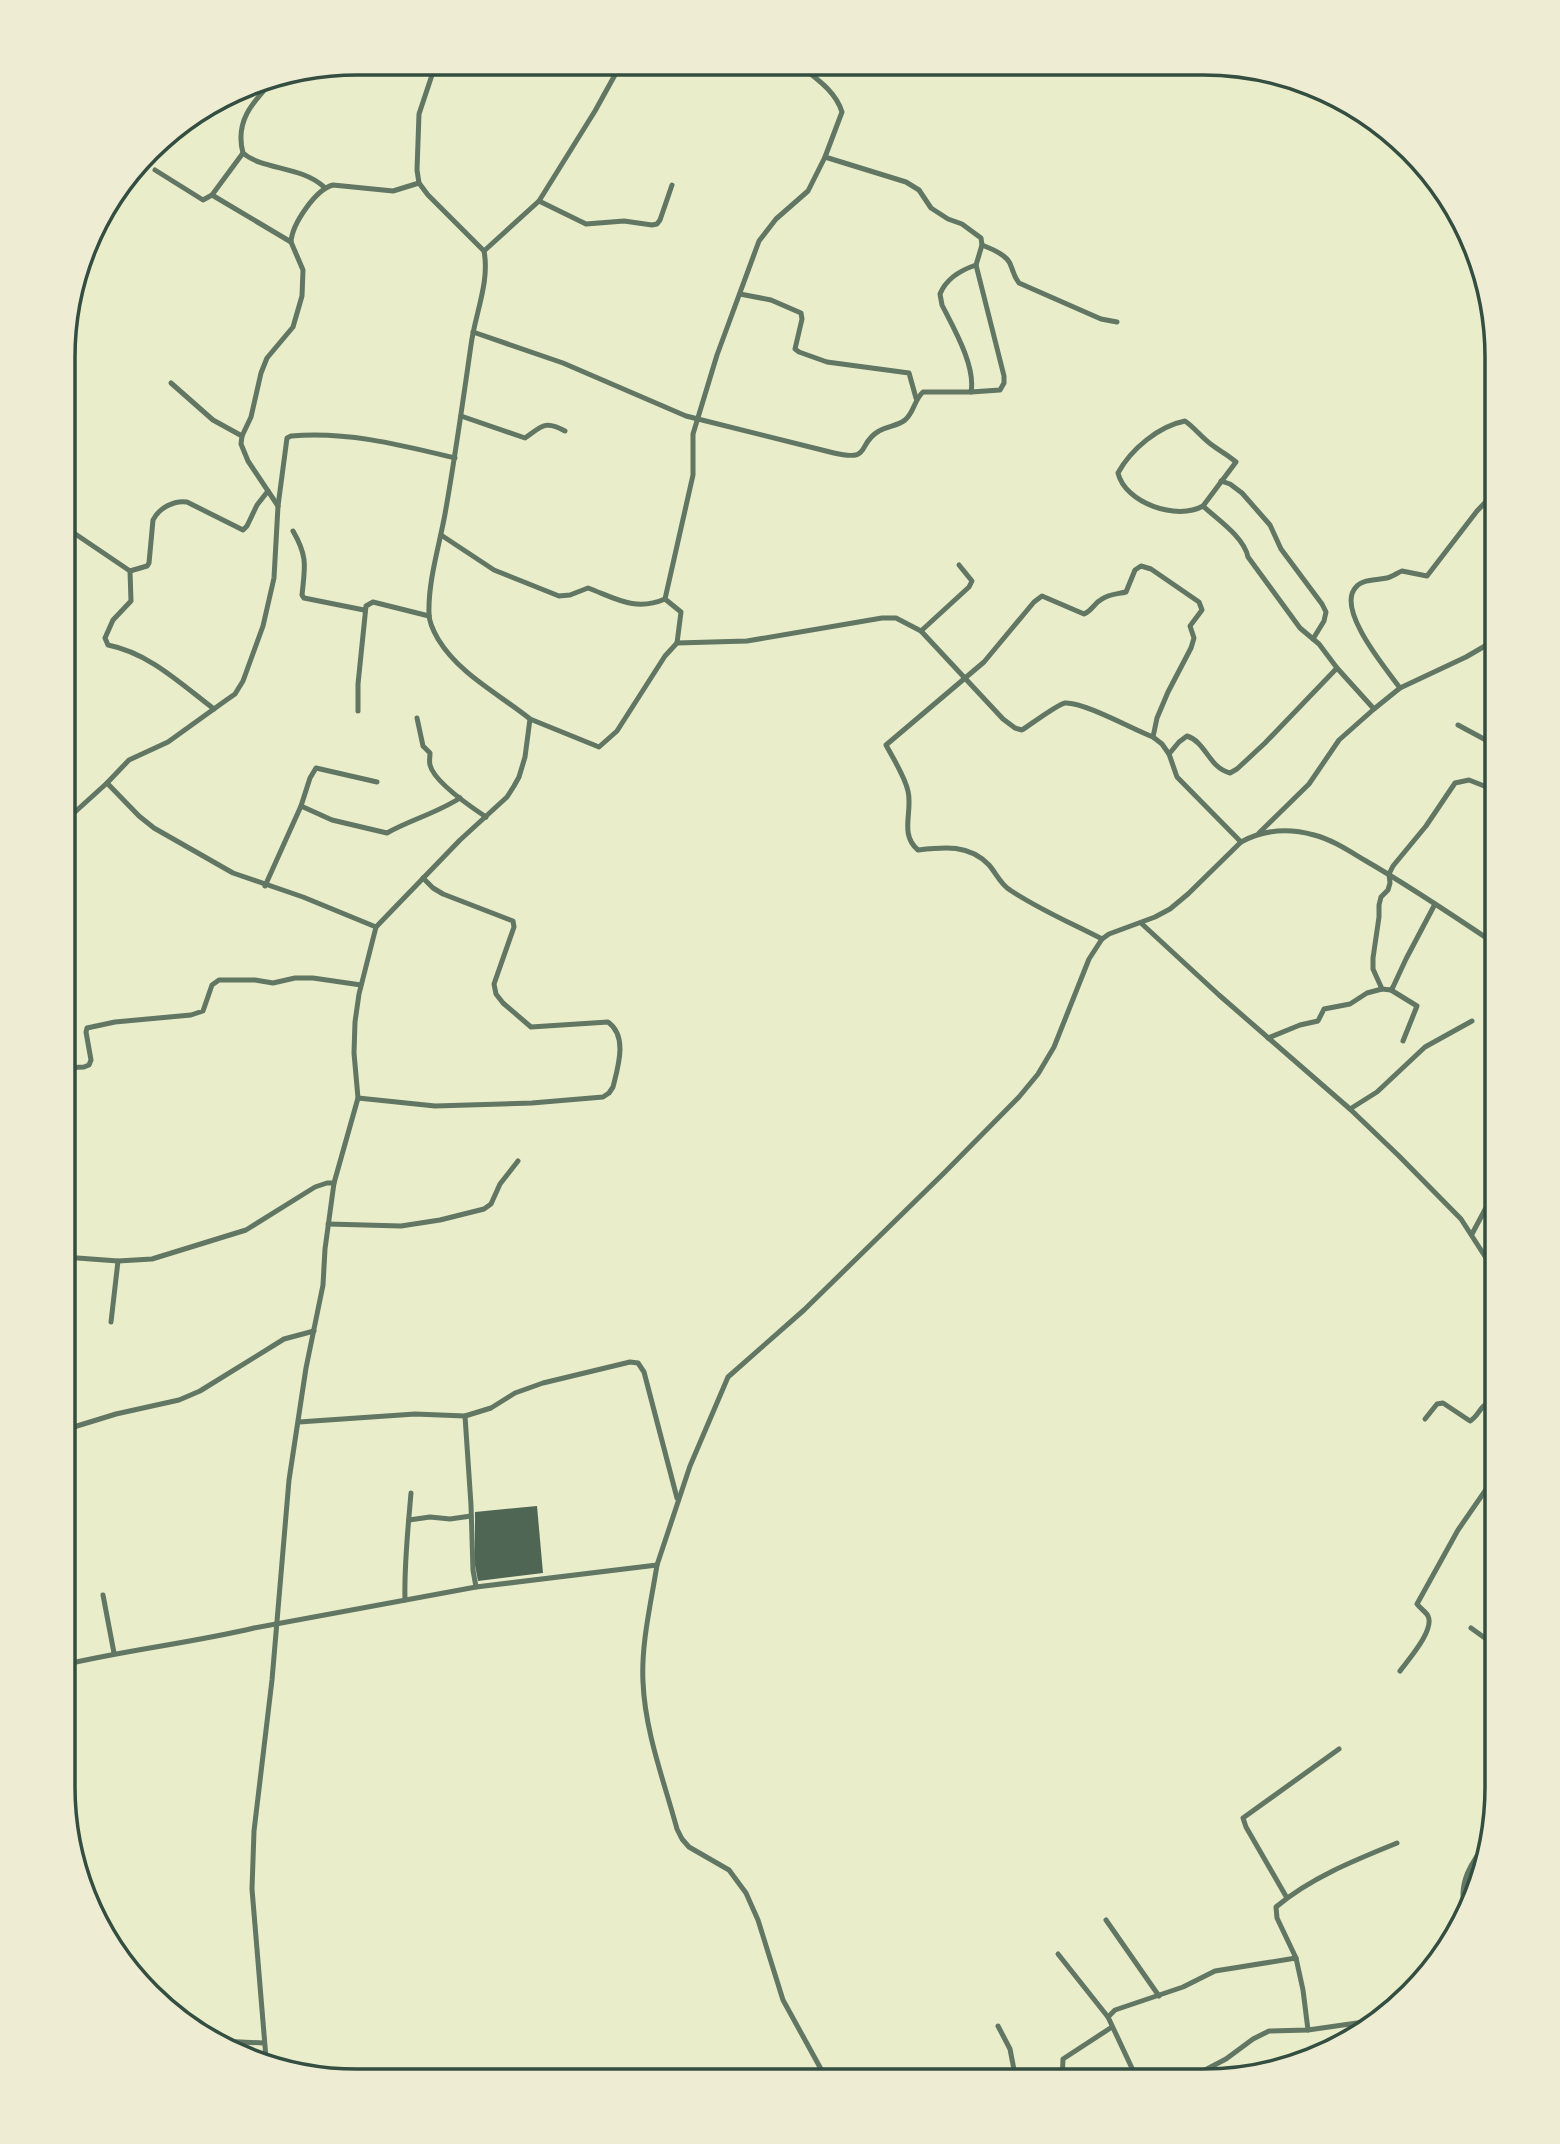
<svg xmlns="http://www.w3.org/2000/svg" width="1560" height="2144" viewBox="0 0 1560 2144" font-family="'Roboto Condensed',sans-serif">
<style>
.building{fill:#4f6655}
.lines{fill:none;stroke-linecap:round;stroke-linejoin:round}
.minor{stroke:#617663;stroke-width:5}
.rim{fill:none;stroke:#344e41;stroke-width:3.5}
</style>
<rect width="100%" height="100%" fill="#e9edc9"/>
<polygon class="building" points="537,1506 543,1573 478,1581 475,1565 475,1512"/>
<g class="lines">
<g class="minor">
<path d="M277,76c-22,24 -43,43 -34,77 19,17 59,13 81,34"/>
<polyline points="243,153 212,195 291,242"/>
<polyline points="155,170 203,200 212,195"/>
<polyline points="539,201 586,224 624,221 652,225 657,224 660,220 672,185"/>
<path d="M982,245c10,4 26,10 29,21 3,7 3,11 8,17l82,36 16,3"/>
<polyline points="484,251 539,201 595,111 621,64"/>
<polyline points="740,294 771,300 801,313 802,319 795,349 799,352 827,362 909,373 916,398"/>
<path d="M473,332l90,31 123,53 148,37c39,9 22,-9 45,-22 8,-5 19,-5 26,-11 9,-7 9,-20 18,-28h48c5,-26 -18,-65 -29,-87l-2,-11c6,-15 21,-24 36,-29l6,-20 -1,-7 -19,-14 -14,-5 -17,-11 -12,-18 -13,-8 -81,-25"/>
<polyline points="171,383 213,420 242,436"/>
<polyline points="971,392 1000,390 1004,383 1004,376 976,265"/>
<path d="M461,416l64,22c17,-12 20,-18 40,-7"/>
<polyline points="1221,481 1230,484 1242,493 1270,525 1281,549 1322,604 1326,612 1324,621 1313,639"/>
<path d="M278,506l-30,-45 -7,-17 1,-8 9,-19 10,-44 6,-15 26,-31 9,-31 1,-26 -12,-28c1,-18 25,-53 42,-57l60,6 26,-8"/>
<path d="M1203,506l33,-44c-8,-7 -16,-11 -24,-17 -10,-7 -17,-17 -27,-24 -26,5 -54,28 -67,52 7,30 59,48 85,33 15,14 41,31 45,51l52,71 19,16 18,24 37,41"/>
<polyline points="65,527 130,571"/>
<path d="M293,531c15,26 12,35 9,64l2,3 60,12"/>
<path d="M441,535l53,35 65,26 11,-1 18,-7c27,10 47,24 77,11"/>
<polyline points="921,631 969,587 972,581 959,565"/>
<path d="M677,643l4,-31 -16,-13 28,-124v-41l24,-79 42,-114 17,-22 32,-28 17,-34 17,-45c-7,-22 -27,-34 -44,-48"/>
<path d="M1400,688c-13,-18 -65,-79 -44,-101 7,-8 21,-7 31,-9 5,-1 10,-5 15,-7l25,5 50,-65 20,-21"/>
<path d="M214,709c-33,-25 -65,-56 -106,-64l-3,-7 8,-18 18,-19 -1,-30 17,-5 2,-3 4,-43c6,-12 21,-20 34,-18l56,28 4,-4 10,-21 11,-14"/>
<polyline points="358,711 358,684 366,606 373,602 429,616"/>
<path d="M417,718l6,28 7,7c0,4 -1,8 0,12 4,17 41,42 56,52"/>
<path d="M530,719l69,28 18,-16 48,-75 12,-13 70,-2 135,-23h14l25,13 82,88 12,9 7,2c8,-5 36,-26 43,-27 19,-1 67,26 88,34l9,7 7,10 8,23 64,65"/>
<polyline points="1458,725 1497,746"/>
<path d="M1169,754l10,-12 8,-6c19,6 22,32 43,37l7,-4 28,-26 72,-75"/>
<polyline points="107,783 139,816 154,828 233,873 303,897 376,927"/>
<path d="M301,806l31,14 55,13c23,-13 50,-20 73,-35"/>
<path d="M65,821l42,-38 22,-23 39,-18 57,-41 10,-7 8,-13 20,-55 11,-48 4,-72 9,-68 4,-2c56,-5 110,9 164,22"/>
<polyline points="1259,833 1309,784 1339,740 1374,709 1400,688 1466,657 1497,639"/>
<polyline points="265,886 301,806 310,778 316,768 377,782"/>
<polyline points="1435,904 1406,959 1393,987 1391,990 1382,989 1373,969 1373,958 1379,917 1379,905 1381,897 1388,890 1390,883 1389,874 1393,866 1426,826 1455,783 1469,780 1497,791"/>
<polyline points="1141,923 1219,995 1350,1109 1399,1156 1461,1219 1497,1275"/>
<path d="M1102,939c-31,-16 -64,-30 -92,-49 -9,-5 -14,-17 -21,-25 -20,-21 -45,-18 -71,-15 -19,-16 -5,-38 -10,-59 -3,-14 -15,-33 -22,-46l98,-83 50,-60 8,-6 42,18c9,-4 10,-11 18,-15 7,-5 16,-5 24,-7l9,-22 6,-4 10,3 48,33 3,8 -12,16 4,12 -3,10 -23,44 -11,26 -4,19"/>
<polyline points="1391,990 1417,1006 1403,1041"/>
<polyline points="1268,1038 1300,1025 1318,1021 1324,1009 1350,1004 1367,993 1382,989"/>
<polyline points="64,1068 84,1067 89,1065 91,1060 86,1032 87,1028 115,1022 191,1015 203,1011 212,985 219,980 255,980 273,983 295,978 313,978 361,985"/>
<path d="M358,1098l77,8 97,-3 71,-6 6,-4 4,-6c5,-20 15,-51 -5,-65l-77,5 -28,-24 -7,-9 -2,-10 20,-57 -1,-6 -70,-27 -10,-6 -10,-10"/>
<polyline points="1350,1109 1377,1092 1425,1047 1472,1021"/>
<polyline points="328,1224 401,1226 440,1220 484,1209 491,1204 500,1184 518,1161"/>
<polyline points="1472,1234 1497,1187"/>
<polyline points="64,1257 118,1261 152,1259 246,1230 315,1187 327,1183 334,1183"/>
<polyline points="111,1322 118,1261"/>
<polyline points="465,1416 471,1505 473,1570 476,1587"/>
<path d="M1425,1419l12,-15 6,-1 27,18c11,-6 10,-21 27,-18"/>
<polyline points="299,1422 415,1414 465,1416 491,1408 515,1393 543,1383 630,1362 638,1363 644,1372 677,1498"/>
<polyline points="64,1430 116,1414 179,1400 200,1391 284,1339 314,1331"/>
<polyline points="409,1520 430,1517 450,1519 471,1516"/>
<path d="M657,1565c-6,38 -16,79 -14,117 2,50 21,99 34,147l5,10 7,8 40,23 17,23 12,27 25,80 44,80"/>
<polyline points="103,1595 114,1653"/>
<path d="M405,1600c-1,-36 3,-71 6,-107"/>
<polyline points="1471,1628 1496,1646"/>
<path d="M63,1665c63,-15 128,-22 191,-37l222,-41 181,-22 33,-99 38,-89 76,-67 141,-138 74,-75 19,-23 16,-27 35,-88 13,-20 7,-5 46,-17 15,-8 18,-15 53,-52c22,-12 48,-14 73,-7 19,5 35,16 52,26 45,26 88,55 131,84"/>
<path d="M1400,1671c8,-11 35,-41 28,-55 -2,-4 -8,-8 -11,-12l41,-74 38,-55"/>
<polyline points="1287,1898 1246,1827 1243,1818 1339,1749"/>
<path d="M1466,1913c-10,-29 6,-52 24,-75"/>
<polyline points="1106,1920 1159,1996"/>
<polyline points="1058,1954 1108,2017"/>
<path d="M1296,1958l-19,-40 -1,-11c34,-29 79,-47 121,-64"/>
<polyline points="998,2026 1010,2049 1016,2080"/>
<polyline points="220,2041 264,2043"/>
<path d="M266,2058l-14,-169 2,-58 18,-151 17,-200 17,-112 17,-83 2,-36 9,-66 24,-85 -4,-45 1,-31 4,-28 17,-67 84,-87 47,-43 7,-11 5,-9 6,-20 5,-38c-31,-25 -71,-45 -92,-80 -4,-7 -9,-17 -9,-25 -1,-33 10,-67 16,-100 10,-56 18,-113 26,-169 4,-31 19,-63 13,-94l-56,-56 -9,-12 -2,-13 2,-56 17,-51"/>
<polyline points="1062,2081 1063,2059 1112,2027"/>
<polyline points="1138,2081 1108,2017 1115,2010 1183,1987 1215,1971 1296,1958 1303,1990 1308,2030"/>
<polyline points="1184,2081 1226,2059 1253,2039 1269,2031 1308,2030 1378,2020"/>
</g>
</g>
<path d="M0 0H1560V2144H0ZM357 75H1203A282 282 0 0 1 1485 357V1787A282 282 0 0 1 1203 2069H357A282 282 0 0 1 75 1787V357A282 282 0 0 1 357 75Z" fill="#eeecd3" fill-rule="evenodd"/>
<path class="rim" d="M357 75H1203A282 282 0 0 1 1485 357V1787A282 282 0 0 1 1203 2069H357A282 282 0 0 1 75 1787V357A282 282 0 0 1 357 75Z"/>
</svg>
